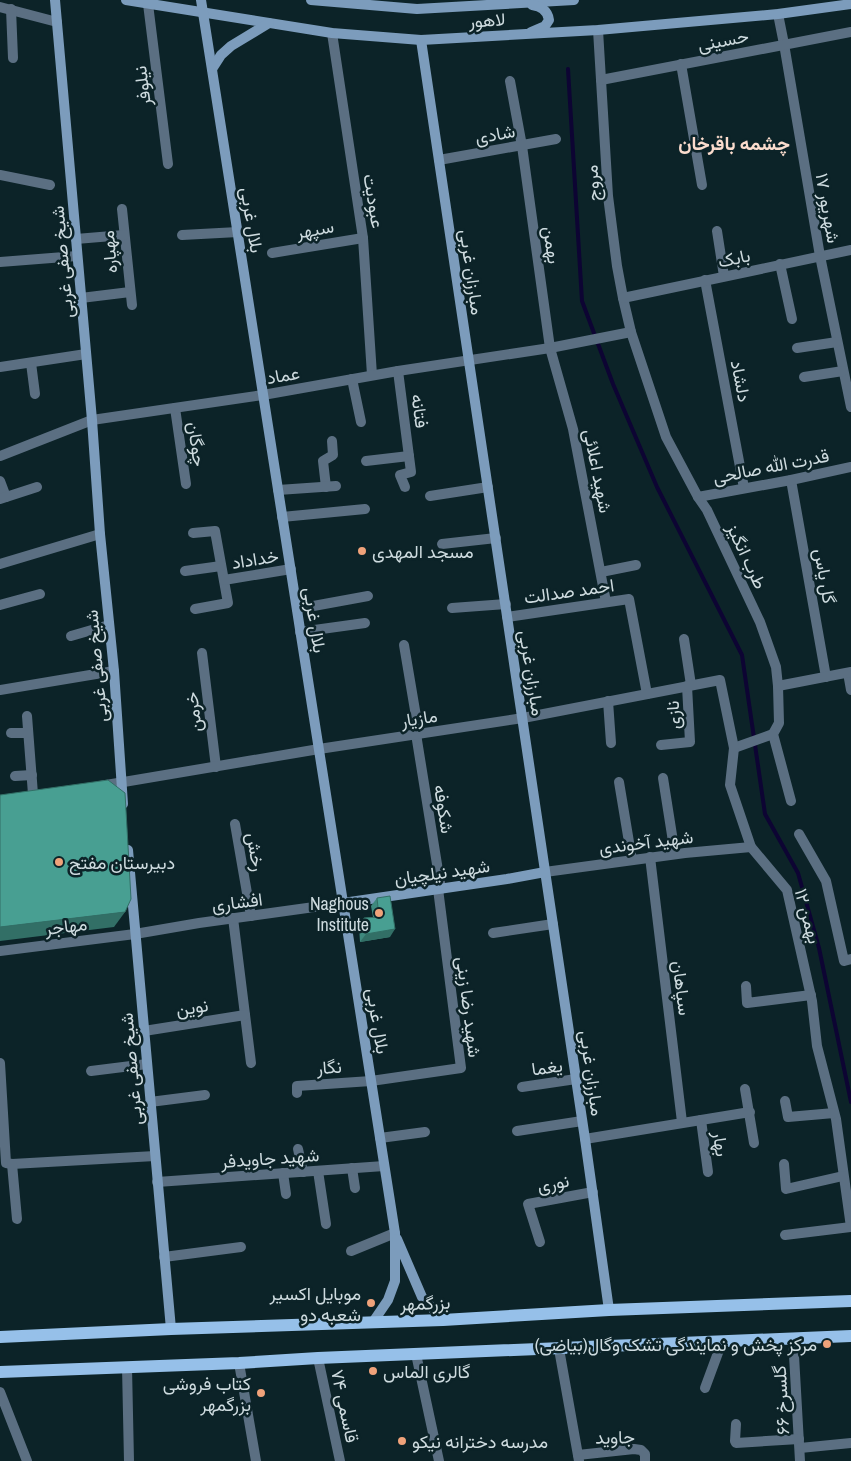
<svg xmlns="http://www.w3.org/2000/svg" width="851" height="1461" viewBox="0 0 851 1461" font-family="'Archivo Narrow',Vazirmatn,sans-serif">
<style>
.lines{fill:none;stroke-linecap:round;stroke-linejoin:round}
.stream{stroke:#0d0433;stroke-width:4}
.street{stroke:#5b6f82;stroke-width:10}
.secondary{stroke:#7c9cbc;stroke-width:10}
.primary{stroke:#96c0e9;stroke-width:12}
.wall{fill:#3e897e}
.shaded-wall{fill:#326f66}
.building{fill:#489f92;stroke:#326f66}
.poi-dot{fill:#f0a27a;stroke:#0c2328;stroke-width:2}
.labels{text-anchor:middle;dominant-baseline:central;stroke-width:5;stroke-linejoin:round;paint-order:stroke}
.street-label{font-size:18px;fill:#cedbdf;stroke:#0c2328}
.poi-label{font-size:18px;fill:#cedbdf;stroke:#0c2328;text-anchor:start}
.neighbourhood-label{font-size:19px;font-weight:bold;fill:#fbdccd;stroke:#0c2328}
</style>
<rect width="100%" height="100%" fill="#0c2328"/>
<g class="lines">
<polyline class="stream" points="568,69 582,301 613,384 657,487 742,655 765,814 798,873 819,948 851,1102"/>
<g class="street">
<polyline points="148,4 168,164"/>
<polyline points="0,7 57,22"/>
<polyline points="11,9 13,58"/>
<polyline points="778,14 784,44 820,256 851,407"/>
<polyline points="598,30 608,196 617,266 623,298 631,332 666,437 698,497 707,510 760,622 776,667 778,686 779,723 773,734 791,801"/>
<polyline points="332,33 363,238 372,375"/>
<polyline points="681,64 702,185"/>
<polyline points="601,80 851,32"/>
<polyline points="510,81 522,146 550,348 573,429 606,602"/>
<polyline points="439,160 556,139"/>
<polyline points="0,175 50,185"/>
<polyline points="122,209 132,305"/>
<polyline points="717,231 724,276"/>
<polyline points="182,235 238,232"/>
<polyline points="76,239 124,235"/>
<polyline points="272,253 363,238"/>
<polyline points="0,262 77,256"/>
<polyline points="780,264 792,319"/>
<polyline points="705,280 744,488"/>
<polyline points="81,298 130,292"/>
<polyline points="623,298 851,250"/>
<polyline points="797,348 837,342"/>
<polyline points="31,363 35,394"/>
<polyline points="0,367 86,354"/>
<polyline points="398,371 411,472 400,475 405,487"/>
<polyline points="804,377 843,371"/>
<polyline points="352,379 361,422"/>
<polyline points="175,408 186,484"/>
<polyline points="0,456 92,420 263,395 398,371 550,348 631,332"/>
<polyline points="366,461 409,456"/>
<polyline points="791,480 826,677"/>
<polyline points="0,481 6,497"/>
<polyline points="326,487 323,461 333,455 332,441"/>
<polyline points="278,490 336,486"/>
<polyline points="430,496 488,487"/>
<polyline points="698,497 791,480 851,467"/>
<polyline points="0,499 37,487"/>
<polyline points="282,517 365,509"/>
<polyline points="193,533 215,531 228,603 195,609"/>
<polyline points="442,544 496,538"/>
<polyline points="0,564 100,534"/>
<polyline points="185,571 221,566"/>
<polyline points="601,572 636,565"/>
<polyline points="224,580 291,569"/>
<polyline points="0,605 40,594"/>
<polyline points="452,608 506,604"/>
<polyline points="297,609 368,596"/>
<polyline points="507,617 629,599 647,694"/>
<polyline points="300,632 365,623"/>
<polyline points="71,636 109,625"/>
<polyline points="684,639 691,685"/>
<polyline points="404,645 419,734"/>
<polyline points="202,653 216,767"/>
<polyline points="848,673 851,690"/>
<polyline points="778,686 851,672"/>
<polyline points="0,690 114,671"/>
<polyline points="608,701 611,743"/>
<polyline points="27,716 33,794"/>
<polyline points="11,733 28,733"/>
<polyline points="416,734 441,889"/>
<polyline points="661,745 690,742 687,686"/>
<polyline points="734,748 773,734"/>
<polyline points="15,776 32,775"/>
<polyline points="663,778 675,854"/>
<polyline points="619,782 632,860"/>
<polyline points="100,786 319,749 523,718 720,680 734,748 730,785 751,847 787,890 812,1001 817,1046 836,1119 851,1227"/>
<polyline points="235,824 251,916"/>
<polyline points="799,834 826,881 844,961 851,959"/>
<polyline points="650,857 682,1122"/>
<polyline points="545,872 685,853 751,847"/>
<polyline points="233,918 251,1063"/>
<polyline points="493,933 553,924"/>
<polyline points="0,951 135,934 199,923 343,903"/>
<polyline points="746,986 747,1003 811,995"/>
<polyline points="144,1031 245,1015"/>
<polyline points="0,1063 6,1163 12,1164 155,1156"/>
<polyline points="91,1071 147,1064"/>
<polyline points="522,1087 576,1079"/>
<polyline points="745,1089 754,1143"/>
<polyline points="297,1093 297,1086 371,1081 461,1068 438,889"/>
<polyline points="785,1101 788,1117 834,1113"/>
<polyline points="150,1102 205,1095"/>
<polyline points="701,1120 708,1172"/>
<polyline points="517,1131 582,1121"/>
<polyline points="380,1138 425,1132"/>
<polyline points="585,1139 750,1112"/>
<polyline points="298,1149 303,1172"/>
<polyline points="12,1164 17,1219"/>
<polyline points="784,1164 786,1189 843,1176"/>
<polyline points="352,1168 355,1188"/>
<polyline points="318,1171 326,1224"/>
<polyline points="283,1173 286,1194"/>
<polyline points="157,1182 384,1166"/>
<polyline points="785,1235 851,1227"/>
<polyline points="540,1242 528,1204 593,1192"/>
<polyline points="351,1251 395,1233"/>
<polyline points="164,1257 241,1247"/>
<polyline points="793,1338 800,1461"/>
<polyline points="559,1349 579,1461"/>
<polyline points="416,1354 439,1461"/>
<polyline points="318,1358 340,1461"/>
<polyline points="239,1363 256,1461"/>
<polyline points="127,1367 129,1461"/>
<polyline points="705,1388 722,1342"/>
<polyline points="0,1392 27,1461"/>
<polyline points="736,1424 735,1441 736,1443 799,1439"/>
<polyline points="800,1448 851,1443"/>
<polyline points="578,1455 634,1449 641,1450 645,1454 645,1461"/>
</g>
<g class="secondary">
<polyline points="55,0 92,420 100,534 114,671 123,804"/>
<polyline points="126,0 332,33 421,40 598,30 778,14 851,4"/>
<polyline points="201,0 395,1233 395,1281 388,1300 373,1322"/>
<polyline points="311,0 417,9 574,0"/>
<path d="M531,32l14,-6 4,-6c-1,-10 -9,-14 -17,-15"/>
<polyline points="421,40 585,1139 609,1310"/>
<polyline points="212,69 221,55 231,46 269,23"/>
<polyline points="128,850 171,1329"/>
<polyline points="343,903 507,879 545,872"/>
<polyline points="397,1239 422,1297 443,1320"/>
</g>
<g class="primary">
<polyline points="0,1337 171,1329 443,1320 609,1310 851,1301"/>
<polyline points="0,1372 239,1363 318,1358 851,1336"/>
</g>
</g>
<polygon class="wall" points="377,898 390,937 360,942 359,926 364,918 373,917 371,906"/>
<g class="shaded-wall">
<polygon points="125,912 114,927 0,941 0,927"/>
<polygon points="395,929 390,937 360,942 366,934"/>
</g>
<g class="building">
<polygon points="108,780 125,793 131,899 125,912 0,927 0,795"/>
<polygon points="390,896 395,929 366,934 364,918 379,917 377,898"/>
</g>
<g class="poi-dot">
<circle cx="362" cy="551" r="5"/>
<circle cx="59" cy="862" r="5"/>
<circle cx="379" cy="913" r="5"/>
<circle cx="371" cy="1303" r="5"/>
<circle cx="827" cy="1344" r="5"/>
<circle cx="373" cy="1371" r="5"/>
<circle cx="261" cy="1393" r="5"/>
<circle cx="402" cy="1441" r="5"/>
</g>
<g class="labels">
<g class="street-label">
<text transform="translate(487 20) rotate(-3)">لاهور</text>
<text transform="translate(723 40) rotate(-11)">حسینی</text>
<text transform="translate(142 86) rotate(-97)">نیلوفر</text>
<text transform="translate(495 134) rotate(-10)">شادی</text>
<text transform="translate(592 183) rotate(-94)">مروج</text>
<text transform="translate(374 201) rotate(81)">عبودیت</text>
<text transform="translate(828 208) rotate(80)">۱۷ شهریور</text>
<text transform="translate(252 220) rotate(81)">بلال غربی</text>
<text transform="translate(315 229) rotate(-10)">سپهر</text>
<text transform="translate(552 245) rotate(82)">بهمن</text>
<text transform="translate(109 252) rotate(-95)">مهپاره</text>
<text transform="translate(734 258) rotate(-12)">بابک</text>
<text transform="translate(62 262) rotate(-95)">شیخ صفی غربی</text>
<text transform="translate(472 272) rotate(82)">مبارزان غربی</text>
<text transform="translate(283 375) rotate(-10)">عماد</text>
<text transform="translate(741 381) rotate(79)">دلشاد</text>
<text transform="translate(420 411) rotate(82)">فتانه</text>
<text transform="translate(197 444) rotate(82)">چوگان</text>
<text transform="translate(771 466) rotate(-11)">قدرت الله صالحی</text>
<text transform="translate(598 471) rotate(79)">شهید اعلائی</text>
<text transform="translate(747 556) rotate(65)">طرب انگیز</text>
<text transform="translate(255 559) rotate(-9)">خداداد</text>
<text transform="translate(825 576) rotate(80)">گل یاس</text>
<text transform="translate(569 591) rotate(-8)">احمد صدالت</text>
<text transform="translate(315 620) rotate(81)">بلال غربی</text>
<text transform="translate(96 666) rotate(-95)">شیخ صفی غربی</text>
<text transform="translate(532 673) rotate(81)">مبارزان غربی</text>
<text transform="translate(193 712) rotate(-97)">خرمن</text>
<text transform="translate(673 715) rotate(-93)">نازی</text>
<text transform="translate(419 718) rotate(-9)">مازیار</text>
<text transform="translate(444 809) rotate(81)">شکوفه</text>
<text transform="translate(646 842) rotate(-7)">شهید آخوندی</text>
<text transform="translate(256 852) rotate(81)">رخش</text>
<text transform="translate(442 872) rotate(-8)">شهید نیلچیان</text>
<text transform="translate(237 902) rotate(-7)">افشاری</text>
<text transform="translate(808 916) rotate(75)">۱۲ بهمن</text>
<text transform="translate(66 926) rotate(-7)">مهاجر</text>
<text transform="translate(682 988) rotate(83)">سپاهان</text>
<text transform="translate(192 1007) rotate(-9)">نوین</text>
<text transform="translate(469 1007) rotate(83)">شهید رضا زینی</text>
<text transform="translate(378 1021) rotate(81)">بلال غربی</text>
<text transform="translate(329 1067) rotate(-4)">نگار</text>
<text transform="translate(547 1067) rotate(-8)">یغما</text>
<text transform="translate(131 1069) rotate(-95)">شیخ صفی غربی</text>
<text transform="translate(592 1073) rotate(82)">مبارزان غربی</text>
<text transform="translate(721 1144) rotate(83)">بهار</text>
<text transform="translate(270 1158) rotate(-4)">شهید جاویدفر</text>
<text transform="translate(553 1183) rotate(-11)">نوری</text>
<text transform="translate(425 1303) rotate(-2)">بزرگمهر</text>
<text transform="translate(781 1400) rotate(-93)">گلسرخ ۶۶</text>
<text transform="translate(345 1406) rotate(78)">قاسمی ۷۴</text>
<text transform="translate(615 1437) rotate(-1)">جاوید</text>
</g>
<g class="poi-label">
<text x="372" y="551">مسجد المهدی</text>
<text x="69" y="862">دبیرستان مفتح</text>
<text x="369" y="903" text-anchor="end">Naghous<tspan x="369" dy="21">Institute</tspan></text>
<text x="361" y="1293" text-anchor="end">موبایل اکسیر<tspan x="361" dy="21">شعبه دو</tspan></text>
<text x="817" y="1344" text-anchor="end">مرکز پخش و نمایندگی تشک وگال(بیاضی)</text>
<text x="383" y="1371">گالری الماس</text>
<text x="251" y="1383" text-anchor="end">کتاب فروشی<tspan x="251" dy="21">بزرگمهر</tspan></text>
<text x="412" y="1441">مدرسه دخترانه نیکو</text>
</g>
<g class="neighbourhood-label">
<text x="734" y="143">چشمه باقرخان</text>
</g>
</g>
</svg>
